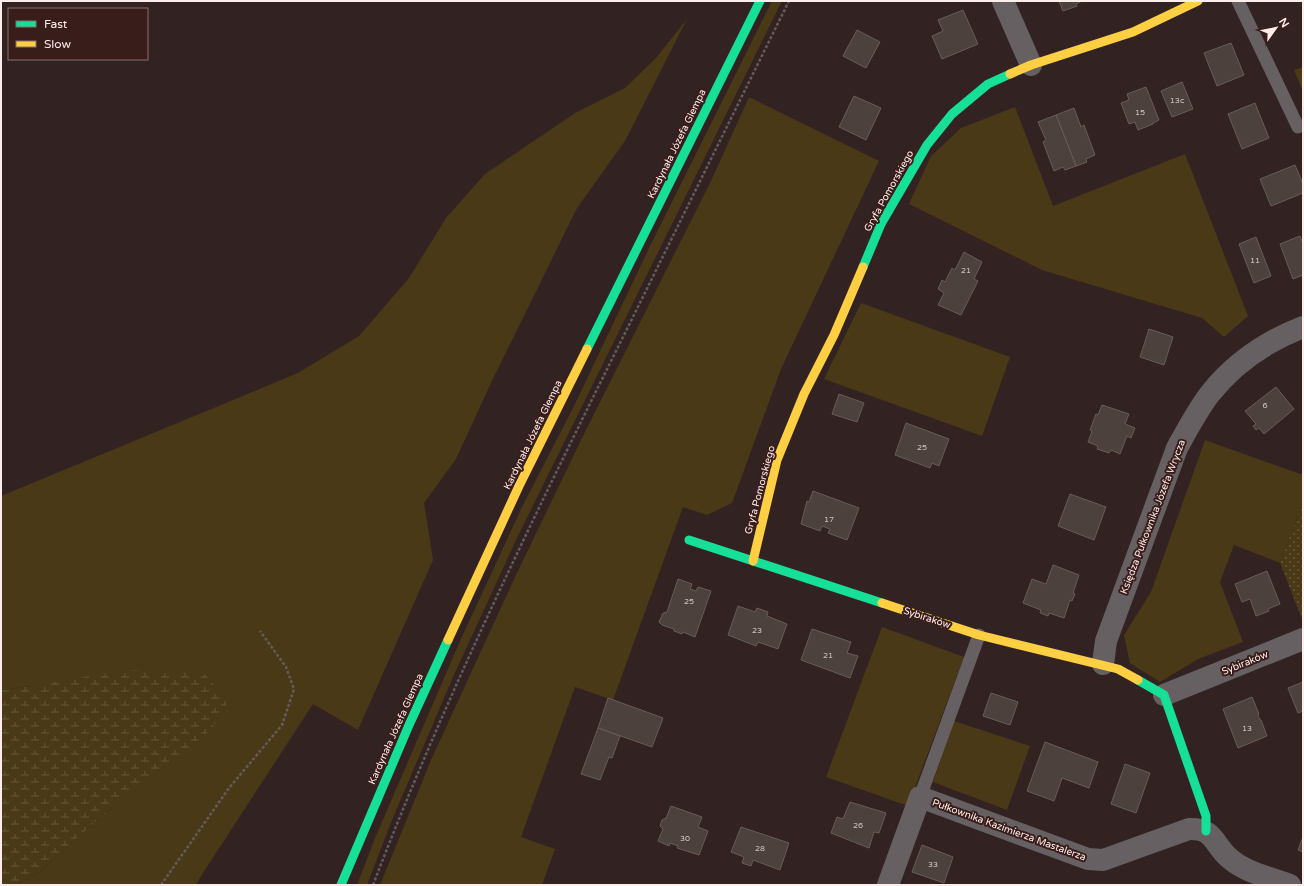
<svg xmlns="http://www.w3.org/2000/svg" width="1304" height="886" viewBox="0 0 1304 886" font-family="'Varela Round',sans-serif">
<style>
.grass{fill:#493916}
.wetland{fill:url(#wetland-marsh)}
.park{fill:url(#park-dots)}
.building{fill:#4d413e;stroke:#685c58}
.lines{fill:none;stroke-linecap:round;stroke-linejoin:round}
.path{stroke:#645a5b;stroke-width:2.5;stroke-dasharray:3 2;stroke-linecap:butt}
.lane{stroke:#676062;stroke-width:13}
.street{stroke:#676062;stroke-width:22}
.fast{stroke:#16e098;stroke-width:9}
.slow{stroke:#ffcf43;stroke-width:9}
.labels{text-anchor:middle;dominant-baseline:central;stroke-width:4;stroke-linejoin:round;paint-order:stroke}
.number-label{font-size:8px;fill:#d1c2c0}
.street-label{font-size:10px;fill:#fdedeb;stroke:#391d1b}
</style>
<defs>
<pattern id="wetland-marsh" width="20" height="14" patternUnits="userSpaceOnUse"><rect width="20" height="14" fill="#493916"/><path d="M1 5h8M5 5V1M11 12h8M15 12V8" fill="none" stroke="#645638"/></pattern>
<pattern id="park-dots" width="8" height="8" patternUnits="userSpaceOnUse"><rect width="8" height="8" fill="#493916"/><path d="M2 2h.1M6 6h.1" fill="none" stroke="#645638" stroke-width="1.8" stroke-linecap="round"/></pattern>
</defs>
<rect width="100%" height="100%" fill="#322322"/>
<g class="grass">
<polygon points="772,1 782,1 517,538 453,677 390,825 367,885 357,885 375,838 460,641 522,507 574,406 651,244"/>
<polygon points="687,19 625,141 577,208 491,383 456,459 424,503 433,560 358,730 313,704 201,876 196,885 17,885 40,872 94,823 210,730 228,702 31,686 1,690 1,496 298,373 359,336 409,278 446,218 485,174 575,113 625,88 656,58"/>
<polygon points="1303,67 1303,92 1294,70"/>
<polygon points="749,97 879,161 781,369 732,503 707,515 683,507 613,700 575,687 521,837 555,849 542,885 380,885 431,760 516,575 582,438 711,181"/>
<polygon points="1015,107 1053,206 1185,154 1248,316 1224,337 1202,318 1042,270 909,204 931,156 961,128"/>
<polygon points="861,303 1010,357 982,436 824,379"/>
<polygon points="1205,440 1303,475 1303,502 1280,563 1234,545 1220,582 1243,642 1198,659 1160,682 1130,663 1124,635 1151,592"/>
<polygon points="882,627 964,657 908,806 826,777"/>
<polygon points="954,721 1030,746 1007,810 933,782"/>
</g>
<polygon class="wetland" points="124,670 204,673 228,702 211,730 94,823 40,872 17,885 1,885 1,690 31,686"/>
<polygon class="park" points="1303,502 1303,618 1302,619 1280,563"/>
<g class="building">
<polygon points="1059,1 1082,1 1076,4 1077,6 1063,11"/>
<polygon points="963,10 978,44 942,59 932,36 943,31 938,20"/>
<polygon points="857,30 880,42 866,68 843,56"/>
<polygon points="1231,43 1244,75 1217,86 1204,53"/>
<polygon points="1182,82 1193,109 1172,117 1161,91"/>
<polygon points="1146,87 1159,120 1153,123 1153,124 1138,130 1135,122 1129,124 1121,103 1129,100 1127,94"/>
<polygon points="854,96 881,108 866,140 839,127"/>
<polygon points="1255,103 1269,138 1242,149 1228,114"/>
<polygon points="1074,108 1081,127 1084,125 1095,155 1086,159 1087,162 1076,166 1056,115"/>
<polygon points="1056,115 1076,166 1065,170 1063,167 1054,171 1043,142 1046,140 1038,122"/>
<polygon points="1295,165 1303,184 1303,193 1271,206 1260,179"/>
<polygon points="1300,236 1303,244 1303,275 1293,279 1280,244"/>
<polygon points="1256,237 1271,276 1254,283 1239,244"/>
<polygon points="964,252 982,262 974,279 978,281 961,315 938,305 944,293 938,289 942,280 945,282 952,268 955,270"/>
<polygon points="1149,329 1173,337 1164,365 1140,357"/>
<polygon points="1276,387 1294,409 1264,434 1259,428 1256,430 1253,426 1256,424 1245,411"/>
<polygon points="839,394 864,403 857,422 832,414"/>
<polygon points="1102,405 1129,414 1125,424 1135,428 1131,438 1127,436 1120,454 1111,450 1109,453 1097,449 1098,446 1088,442 1092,431 1090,430 1096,414 1098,415"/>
<polygon points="906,423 949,439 939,466 932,463 930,468 895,455"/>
<polygon points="813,491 859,508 847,540 828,533 830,529 822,526 820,531 801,524 807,501 809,502"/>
<polygon points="1070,494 1106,507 1094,540 1058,526"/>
<polygon points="1053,565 1079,575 1073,593 1075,594 1072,601 1070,600 1064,618 1049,613 1048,616 1040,613 1041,610 1023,603 1032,579 1046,584"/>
<polygon points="1267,571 1280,604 1268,609 1269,611 1256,616 1250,599 1242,602 1235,584"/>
<polygon points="678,579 692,584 690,589 696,591 698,587 711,591 695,637 683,632 682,634 674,631 674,629 662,625 659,622 663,613 667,612"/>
<polygon points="738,606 755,612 757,608 768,612 767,616 787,624 778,649 758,642 756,646 728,635"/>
<polygon points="812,629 851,642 847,653 858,656 850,678 801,660"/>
<polygon points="1303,682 1303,711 1298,713 1288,688"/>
<polygon points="991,693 1018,702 1010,725 983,716"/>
<polygon points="1252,697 1259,714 1258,715 1260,720 1261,720 1267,736 1238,748 1223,709"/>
<polygon points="608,698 663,718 652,747 598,728"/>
<polygon points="598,728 620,736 612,758 609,757 600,780 581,774"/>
<polygon points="1045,742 1098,762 1089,788 1062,778 1054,801 1027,791"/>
<polygon points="1125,764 1150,773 1136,813 1111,804"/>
<polygon points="850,802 886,813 879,833 874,832 869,848 831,833 837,817 843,819"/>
<polygon points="671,806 702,817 698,827 708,831 699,855 677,848 678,846 670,843 669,846 658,841 663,829 660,826 662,820 666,818"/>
<polygon points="741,827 789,843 780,870 753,860 751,866 742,863 744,857 731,852"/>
<polygon points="1303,837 1303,852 1298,850"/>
<polygon points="922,845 953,857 944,883 912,872"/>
</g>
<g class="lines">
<g class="path">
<polyline points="161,885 229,788 282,725 294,689 286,667 260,631"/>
<path d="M373,885c73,-191 164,-375 255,-558 54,-109 107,-217 161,-326"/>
</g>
<g class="lane">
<polyline points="1238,1 1298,127"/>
<polyline points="920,797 979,635"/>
</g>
<g class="street">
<polyline points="1003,1 1031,65"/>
<path d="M1103,664l3,-23 71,-193c10,-18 20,-37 32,-53 24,-31 58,-54 94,-68"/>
<polyline points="1164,695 1303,639"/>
<path d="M888,885l32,-88 168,62 15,1 86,-31c24,-1 24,13 38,27 16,16 42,21 63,29"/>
</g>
<g class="fast">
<polyline points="863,267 881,224 927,145 952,114 988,84 1010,74"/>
<polyline points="587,349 760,1"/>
<polyline points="689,540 882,603"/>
<polyline points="1138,680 1164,695 1206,816 1206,831"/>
<polyline points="341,885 409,725 448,640"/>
</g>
<g class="slow">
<polyline points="1010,74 1031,65 1133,32 1198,1"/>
<polyline points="753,561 777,460 804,394 834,335 863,267"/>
<polyline points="882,603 979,635 1118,669 1138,680"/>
<polyline points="448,640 519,486 587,349"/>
</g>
</g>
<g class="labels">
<g class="number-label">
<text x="1177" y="100">13c</text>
<text x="1140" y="112">15</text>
<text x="1255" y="260">11</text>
<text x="966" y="270">21</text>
<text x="1265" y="405">6</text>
<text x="922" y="447">25</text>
<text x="829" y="519">17</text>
<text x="689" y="601">25</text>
<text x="757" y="630">23</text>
<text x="828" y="655">21</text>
<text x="1247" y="728">13</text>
<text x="858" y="825">26</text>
<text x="685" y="838">30</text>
<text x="760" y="848">28</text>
<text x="933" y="864">33</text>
</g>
<g class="street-label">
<text transform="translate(677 144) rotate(-64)">Kardynała Józefa Glempa</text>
<text transform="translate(889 191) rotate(-61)">Gryfa Pomorskiego</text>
<text transform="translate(533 435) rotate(-64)">Kardynała Józefa Glempa</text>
<text transform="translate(760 490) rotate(-75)">Gryfa Pomorskiego</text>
<text transform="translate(1153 517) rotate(-69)">Księdza Pułkownika Józefa Wrycza</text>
<text transform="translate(927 618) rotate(18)">Sybiraków</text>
<text transform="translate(1245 663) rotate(-22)">Sybiraków</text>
<text transform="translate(396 729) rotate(-66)">Kardynała Józefa Glempa</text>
<text transform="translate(1009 830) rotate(20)">Pułkownika Kazimierza Mastalerza</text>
</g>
</g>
<rect width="1304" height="886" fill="none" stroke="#fdedeb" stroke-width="4"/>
<rect x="8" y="8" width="140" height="52" fill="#391d1b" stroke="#87706e"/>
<rect x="16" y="21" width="20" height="6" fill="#16e098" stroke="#87706e"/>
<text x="44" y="28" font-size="12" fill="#fdedeb">Fast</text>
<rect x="16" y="41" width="20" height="6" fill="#ffcf43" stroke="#87706e"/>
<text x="44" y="48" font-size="12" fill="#fdedeb">Slow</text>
<g transform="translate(1276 28) rotate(57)" stroke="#391d1b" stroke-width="3" paint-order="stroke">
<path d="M0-3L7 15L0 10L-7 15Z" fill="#fdedeb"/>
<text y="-6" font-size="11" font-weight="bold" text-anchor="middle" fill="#fdedeb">N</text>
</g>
</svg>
